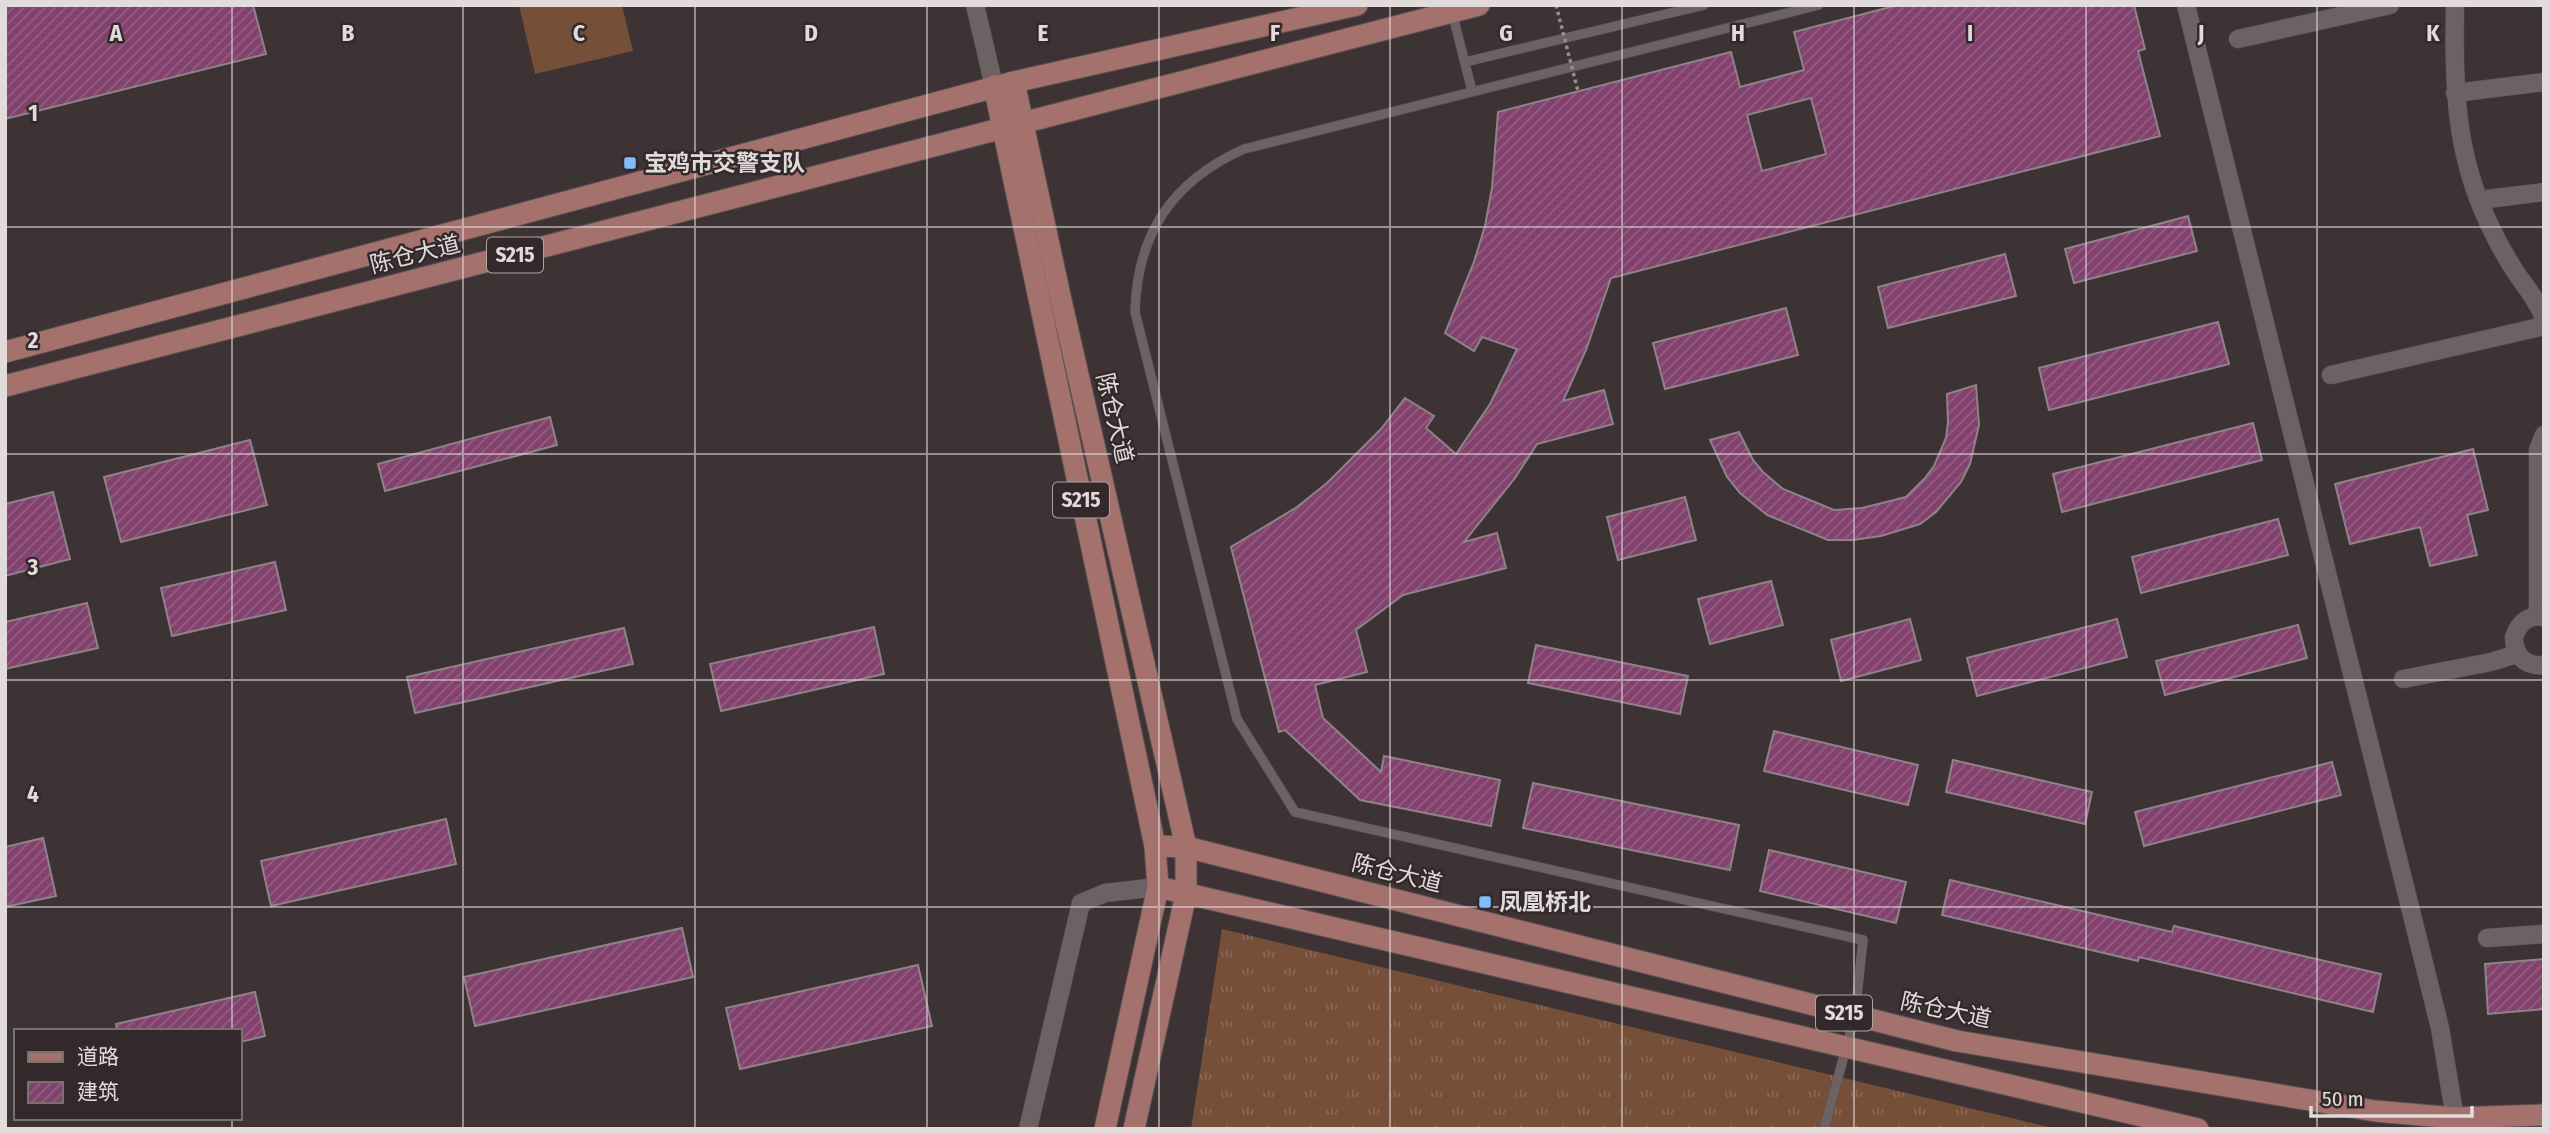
<svg xmlns="http://www.w3.org/2000/svg" width="2549" height="1134" viewBox="0 0 2549 1134" font-family="'Fira Sans Condensed','Noto Sans SC',sans-serif">
<style>
.grass{fill:url(#grass-tufts)}
.pitch{fill:#764f39}
.building{fill:url(#building-hatch);stroke:#8d8389;stroke-width:2;fill-rule:evenodd}
.lines{fill:none;stroke-linecap:round;stroke-linejoin:round}
.service-casing{stroke:#595152;stroke-width:10}
.minor-casing{stroke:#595152;stroke-width:19}
.primary-casing{stroke:#595152;stroke-width:23}
.service{stroke:#6c6163;stroke-width:9}
.minor{stroke:#6c6163;stroke-width:18}
.primary{stroke:#a4716d;stroke-width:21}
.path-bridge{stroke:#948c8d;stroke-width:3.5;stroke-dasharray:3.5 3.5;stroke-linecap:butt}
.grid{fill:none;stroke:#e1dbdc;stroke-width:2;stroke-opacity:0.55}
.poi-dot{fill:#81bcfa;stroke:#33292b;stroke-width:2.5}
.labels{text-anchor:middle;dominant-baseline:central;stroke-width:5;stroke-linejoin:round;paint-order:stroke}
.shield{fill:#33292b;stroke:#ada6a7;stroke-width:2}
.shield-label{font-size:21px;font-weight:bold;fill:#e1dbdc}
.poi-label{font-size:23px;font-weight:bold;fill:#e1dbdc;stroke:#33292b;text-anchor:start}
.street-label{font-size:23px;fill:#e1dbdc;stroke:#33292b}
.grid-label{font-size:23px;text-anchor:middle;font-weight:bold;fill:#e1dbdc;stroke:#33292b;stroke-width:5;stroke-linejoin:round;paint-order:stroke}
</style>
<defs>
<pattern id="grass-tufts" width="24" height="20" patternUnits="userSpaceOnUse" patternTransform="scale(1.75)"><rect width="24" height="20" fill="#764f39"/><path d="M3 7l-1-3M5 7V3M7 7l1-3M15 17l-1-3M17 17v-4M19 17l1-3" fill="none" stroke="#896855"/></pattern>
<pattern id="building-hatch" width="6" height="6" patternUnits="userSpaceOnUse" patternTransform="scale(1.75)"><rect width="6" height="6" fill="#82426d"/><path d="M-1 1l2-2M0 6l6-6M5 7l2-2" fill="none" stroke="#935d81"/></pattern>
</defs>
<rect width="100%" height="100%" fill="#3d3335"/>
<polygon class="grass" points="1222,929 2057,1129 1191,1129"/>
<polygon class="pitch" points="519,5 622,5 633,51 535,74"/>
<g class="building">
<polygon points="5,5 253,5 266,54 5,119"/>
<path d="M1898,5h236l11,44 -7,2 22,85 -549,142 -25,72 -23,51 41,-11 9,34 -76,20 -22,34 -51,64 33,-9 9,35 -103,27 -47,35 11,42 -52,13 8,33 58,54 3,-16 116,24 -9,46 -131,-26 -75,-70 -6,2 -48,-185 66,-40 30,-24 54,-54 24,-31 29,18 -8,12 30,26 34,-50 27,-55 -35,-12 -8,14 -29,-18 29,-71 11,-36 7,-38 6,-76 233,-60 9,35 64,-17 -10,-38zM1811,98l15,56 -64,17 -15,-56z"/>
<polygon points="2188,216 2197,251 2074,283 2065,249"/>
<polygon points="2005,254 2016,296 1888,328 1878,287"/>
<polygon points="1786,308 1798,355 1665,389 1653,343"/>
<polygon points="2218,322 2229,364 2049,410 2039,368"/>
<polygon points="1976,385 1979,425 1970,464 1961,482 1936,512 1920,524 1881,536 1853,540 1828,540 1767,515 1740,493 1727,477 1710,440 1739,432 1753,460 1763,472 1783,489 1834,510 1862,508 1906,497 1925,478 1934,466 1946,438 1948,422 1947,394"/>
<polygon points="550,417 557,445 385,491 378,464"/>
<polygon points="2253,423 2262,460 2062,512 2053,474"/>
<polygon points="250,440 267,505 121,542 104,477"/>
<polygon points="2473,449 2488,510 2467,515 2477,555 2430,566 2420,527 2350,544 2335,484"/>
<polygon points="53,492 70,559 5,576 5,504"/>
<polygon points="1685,497 1696,540 1618,560 1607,517"/>
<polygon points="2278,519 2288,555 2141,593 2132,557"/>
<polygon points="275,562 286,610 172,636 161,588"/>
<polygon points="1771,581 1783,625 1710,644 1698,599"/>
<polygon points="87,603 98,648 5,669 5,622"/>
<polygon points="1910,619 1921,660 1841,681 1831,640"/>
<polygon points="2117,619 2127,657 1977,696 1967,658"/>
<polygon points="2298,625 2307,658 2165,695 2156,661"/>
<polygon points="874,627 884,674 721,711 710,664"/>
<polygon points="624,628 633,664 415,713 407,677"/>
<polygon points="1536,645 1688,676 1680,714 1528,683"/>
<polygon points="1774,731 1918,765 1908,805 1764,771"/>
<polygon points="1953,760 2092,792 2085,824 1946,792"/>
<polygon points="2332,762 2341,795 2144,846 2135,812"/>
<polygon points="1533,783 1739,825 1730,870 1523,828"/>
<polygon points="446,819 456,864 271,906 261,861"/>
<polygon points="43,838 56,896 5,907 5,847"/>
<polygon points="1769,850 1906,882 1896,923 1760,891"/>
<polygon points="1950,880 2172,932 2174,926 2381,974 2373,1012 2139,957 2138,961 1942,915"/>
<polygon points="682,928 693,977 475,1026 464,977"/>
<polygon points="2544,959 2544,1009 2488,1014 2485,964"/>
<polygon points="918,965 932,1026 740,1069 726,1008"/>
<polygon points="255,992 265,1036 240,1042 240,1031 117,1031 116,1024"/>
</g>
<g class="lines">
<g class="service-casing">
<g id="service">
<path d="M1819,5l-575,144c-72,32 -107,85 -109,163l102,407 58,93 568,128 -8,75 -31,114"/>
<polyline points="1452,12 1472,91"/>
<polyline points="1465,62 1704,5"/>
</g>
</g>
<g class="minor-casing">
<g id="minor">
<polyline points="975,5 994,86"/>
<polyline points="2186,5 2440,1028 2455,1118"/>
<path d="M2455,5c-1,80 -1,147 35,221 8,17 18,35 29,51 10,14 19,25 25,41"/>
<polyline points="2238,39 2390,5"/>
<polyline points="2455,93 2544,82"/>
<polyline points="2479,200 2544,192"/>
<polyline points="2331,375 2544,326"/>
<polyline points="2538,616 2538,450 2544,435"/>
<path d="M2544,617c-16,-3 -25,6 -30,20 0,18 11,30 30,28"/>
<polyline points="2403,679 2491,662 2517,654"/>
<polyline points="2487,938 2544,934"/>
<polyline points="1028,1129 1081,903 1105,893 1158,887"/>
</g>
</g>
<g class="primary-casing">
<g id="primary">
<polyline points="1014,82 1357,5"/>
<polyline points="994,86 1155,846 1158,887 2198,1129"/>
<polyline points="5,352 1014,82 1060,296 1186,847 1186,894 1134,1129"/>
<polyline points="5,386 1479,5"/>
<polyline points="1155,846 1186,847 1957,1041 2375,1111 2455,1118 2544,1115"/>
<polyline points="1105,1129 1158,887"/>
</g>
</g>
<use href="#service" class="service"/>
<use href="#minor" class="minor"/>
<use href="#primary" class="primary"/>
<polyline class="path-bridge" points="1556,5 1578,91"/>
</g>
<path class="grid" d="M232,5v1026M463,5v1124M695,5v1124M927,5v1124M1159,5v1124M1390,5v1124M1622,5v1124M1854,5v1124M2086,5v1124M2317,5v1124M5,227h2539M5,454h2539M5,680h2539M5,907h2539M232,1118v11"/>
<g class="poi-dot">
<rect x="623" y="156" width="14" height="14" rx="3.5"/>
<rect x="1478" y="895" width="14" height="14" rx="3.5"/>
</g>
<g class="labels">
<g class="shield">
<rect x="487" y="237.5" width="56" height="35" rx="5"/>
<rect x="1053" y="482.5" width="56" height="35" rx="5"/>
<rect x="1816" y="995.5" width="56" height="35" rx="5"/>
</g>
<g class="shield-label">
<text x="515" y="255">S215</text>
<text x="1081" y="500">S215</text>
<text x="1844" y="1013">S215</text>
</g>
<g class="poi-label">
<text x="644" y="163">宝鸡市交警支队</text>
<text x="1499" y="902">凤凰桥北</text>
</g>
<g class="street-label">
<text transform="translate(415 254) rotate(-14)">陈仓大道</text>
<text transform="translate(1115 418) rotate(77)">陈仓大道</text>
<text transform="translate(1397 873) rotate(14)">陈仓大道</text>
<text transform="translate(1946 1010) rotate(12)">陈仓大道</text>
</g>
</g>
<g class="grid-label">
<text x="116" y="41">A</text>
<text x="348" y="41">B</text>
<text x="579" y="41">C</text>
<text x="811" y="41">D</text>
<text x="1043" y="41">E</text>
<text x="1275" y="41">F</text>
<text x="1506" y="41">G</text>
<text x="1738" y="41">H</text>
<text x="1970" y="41">I</text>
<text x="2201" y="41">J</text>
<text x="2433" y="41">K</text>
<text x="33" y="121">1</text>
<text x="33" y="348">2</text>
<text x="33" y="575">3</text>
<text x="33" y="802">4</text>
</g>
<rect width="2549" height="1134" fill="none" stroke="#e1dbdc" stroke-width="14"/>
<rect x="14" y="1029" width="228" height="91" fill="#33292b" stroke="#797072" stroke-width="2"/>
<rect x="28" y="1052" width="35" height="10" fill="#a4716d" stroke="#797072" stroke-width="2"/>
<text x="77" y="1064" font-size="21" fill="#e1dbdc">道路</text>
<rect x="28" y="1082" width="35" height="21" fill="url(#building-hatch)" stroke="#797072" stroke-width="2"/>
<text x="77" y="1099" font-size="21" fill="#e1dbdc">建筑</text>
<path d="M2311 1106v10h161v-10" fill="none" stroke="#e1dbdc" stroke-width="3.5"/>
<text x="2322" y="1106" font-size="21" fill="#e1dbdc" stroke="#33292b" stroke-width="5" paint-order="stroke">50 m</text>
</svg>
